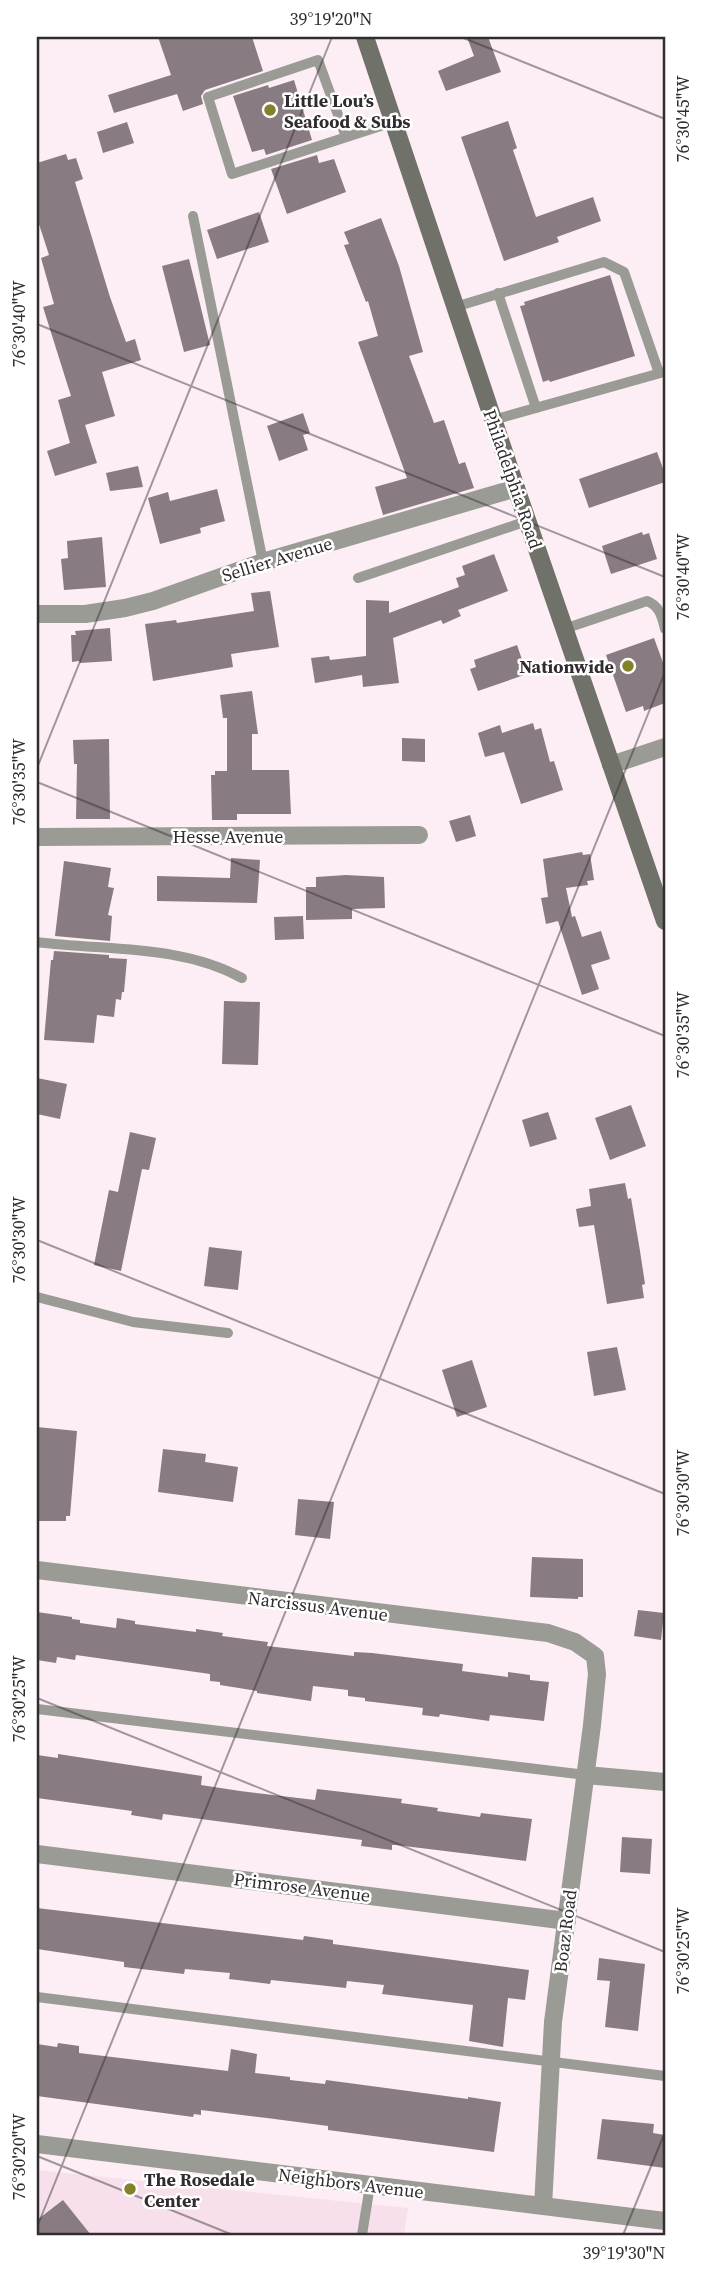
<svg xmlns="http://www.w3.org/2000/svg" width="702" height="2272" viewBox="0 0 702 2272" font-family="'Source Serif 4',serif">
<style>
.built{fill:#f7e0ec}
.green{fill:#cbcc76}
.building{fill:#887b81}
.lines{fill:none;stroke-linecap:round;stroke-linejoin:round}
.service{stroke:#9a9b95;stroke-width:10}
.minor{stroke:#9a9b95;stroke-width:18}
.secondary{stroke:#707168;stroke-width:18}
.ticks{fill:none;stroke:#312c2f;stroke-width:2;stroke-opacity:0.45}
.poi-dot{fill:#83822b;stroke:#fff;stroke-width:2.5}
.labels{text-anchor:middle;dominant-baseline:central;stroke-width:5;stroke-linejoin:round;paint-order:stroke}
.poi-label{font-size:18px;font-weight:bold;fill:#312c2f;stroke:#fff;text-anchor:start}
.street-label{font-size:18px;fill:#312c2f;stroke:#fff}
.neatline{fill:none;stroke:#312c2f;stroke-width:2.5}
.ticks-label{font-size:18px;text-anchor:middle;fill:#312c2f}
</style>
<rect width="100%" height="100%" fill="#fdeef5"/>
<polygon class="built" points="37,2170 408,2208 404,2235 37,2235"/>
<rect class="green" x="663" y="37" width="2" height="207"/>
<g class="building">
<polygon points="158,37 252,37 263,71 205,90 201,96 203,104 183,111 177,94 114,113 108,95 171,75"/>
<polygon points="467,37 488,37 501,72 446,91 438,71 474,56"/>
<polygon points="294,80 312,140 266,155 264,149 252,152 233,96 268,85 269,88"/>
<polygon points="508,121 517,148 513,150 536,217 593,197 601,221 557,237 559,242 504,261 461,137"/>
<polygon points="127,122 134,143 103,153 97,132"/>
<polygon points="66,154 68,160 76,158 83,179 75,182 110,297 126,342 135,339 141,360 102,372 115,416 85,425 97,463 55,476 47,451 70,443 58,400 71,396 43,307 54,304 41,258 49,255 37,218 37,163"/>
<polygon points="317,155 319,163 334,159 346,192 287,214 271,169"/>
<polygon points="259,212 269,242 217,259 207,230"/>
<polygon points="381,218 399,266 423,352 409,356 434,423 444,420 459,464 465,462 474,488 383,515 375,487 407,478 358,342 378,336 368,301 366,302 344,245 349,244 344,232"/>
<polygon points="189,259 210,345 184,352 162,266"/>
<polygon points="610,275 635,356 550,382 549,380 543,382 520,306 525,305 524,302"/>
<polygon points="303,413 310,433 303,435 308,450 279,461 267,426"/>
<polygon points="657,452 665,474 665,482 589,508 579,479"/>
<polygon points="138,466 143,487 110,491 106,473"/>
<polygon points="217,489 225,521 200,528 201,533 160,544 148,498 168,492 170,501"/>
<polygon points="642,532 643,535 649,533 657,559 611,574 602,546"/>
<polygon points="102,537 106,587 64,590 61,559 68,558 67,541"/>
<polygon points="494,554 508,591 458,610 461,616 443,624 441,620 393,638 399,683 363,687 362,675 315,683 311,658 329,656 330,660 366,656 366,600 389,601 389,613 459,587 456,578 465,575 462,566"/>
<polygon points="270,591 279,647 231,654 233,667 153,681 145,624 176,620 177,623 254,611 251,593"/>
<polygon points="110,628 112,661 80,663 79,661 72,662 71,635 76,635 75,631"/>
<polygon points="654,638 665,668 665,703 644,711 643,706 626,712 606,655"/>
<polygon points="517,645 527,674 478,691 470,669 476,667 474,660"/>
<polygon points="252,691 258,734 252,734 252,770 289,770 291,814 237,814 237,820 212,820 211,775 215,775 215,771 227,771 227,718 223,718 220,695"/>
<polygon points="533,723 535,730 541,728 550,762 554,761 563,790 521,804 504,752 485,757 478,733 500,725 502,733"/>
<polygon points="402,738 425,739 425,762 402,761"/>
<polygon points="109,739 110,819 76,819 77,764 74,764 73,740"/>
<polygon points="470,815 476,836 456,842 449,821"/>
<polygon points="582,852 583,855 590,854 594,880 587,881 588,885 566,888 572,917 575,916 582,937 601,931 610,959 591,965 599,989 582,995 558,921 546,924 541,898 548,897 543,859"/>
<polygon points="231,858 260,860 257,903 157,901 157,876 230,878"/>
<polygon points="64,861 111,868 108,887 114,888 108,915 112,916 110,941 55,936"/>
<polygon points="346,875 384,877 385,908 352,909 352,919 306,920 306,887 316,887 316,877"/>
<polygon points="303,916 304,939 275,940 274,917"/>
<polygon points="54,951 109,955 109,958 127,959 124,992 122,992 121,1000 116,999 114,1017 97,1015 94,1043 44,1040 51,960 53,960"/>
<polygon points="224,1001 260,1002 258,1065 222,1064"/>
<polygon points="37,1078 67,1084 60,1119 37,1114"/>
<polygon points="631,1105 646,1146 610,1160 595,1118"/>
<polygon points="548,1112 557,1139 530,1147 522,1120"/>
<polygon points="130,1132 156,1138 149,1170 142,1169 121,1271 94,1265 109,1190 118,1192"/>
<polygon points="625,1183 628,1199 631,1198 640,1251 645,1284 642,1285 644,1298 607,1304 594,1225 579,1227 576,1209 591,1206 589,1189"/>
<polygon points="209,1247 242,1251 238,1290 204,1286"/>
<polygon points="617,1347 626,1390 594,1396 587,1352"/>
<polygon points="472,1360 487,1407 457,1417 442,1370"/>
<polygon points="37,1427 77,1431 70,1516 66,1516 66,1521 37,1521"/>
<polygon points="163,1449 206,1454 205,1462 238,1467 233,1502 158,1492"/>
<polygon points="298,1499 334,1502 330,1539 295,1535"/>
<polygon points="532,1557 583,1559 583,1597 578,1597 578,1599 530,1597"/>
<polygon points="638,1610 664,1613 661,1640 634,1636"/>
<polygon points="37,1612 72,1617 72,1619 80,1620 80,1623 116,1628 117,1618 135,1621 135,1624 196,1632 196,1629 223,1633 222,1636 268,1642 267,1646 354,1656 354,1652 372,1653 463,1664 462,1671 508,1677 508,1672 530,1675 530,1680 549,1682 544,1721 490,1715 489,1721 440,1714 439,1717 422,1715 423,1708 365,1701 365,1698 348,1696 348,1690 313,1686 311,1701 257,1693 257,1691 220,1685 220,1682 210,1681 210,1674 76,1655 75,1660 57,1657 56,1663 37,1660"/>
<polygon points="58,1754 202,1776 201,1785 240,1791 315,1800 317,1789 402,1799 401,1803 438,1808 437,1811 480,1817 481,1813 532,1819 526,1861 396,1845 392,1845 392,1850 361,1846 362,1840 163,1814 162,1820 131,1815 132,1811 37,1798 37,1755 58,1758"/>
<polygon points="622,1837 652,1839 650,1874 620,1872"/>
<polygon points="37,1908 303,1940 304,1936 333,1940 333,1944 529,1970 525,2000 508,1998 503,2047 469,2041 473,2005 382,1994 384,1985 347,1981 346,1988 271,1980 270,1984 229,1979 230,1973 185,1969 184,1974 124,1967 124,1962 37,1949"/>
<polygon points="599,1958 645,1964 638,2031 605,2027 610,1981 597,1980"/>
<polygon points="58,2043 79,2046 79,2053 228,2071 231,2049 257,2054 255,2073 290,2077 290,2080 325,2084 326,2080 468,2099 468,2097 501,2102 494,2152 328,2130 328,2126 267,2118 201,2110 201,2115 194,2114 193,2117 37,2096 37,2044 57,2047"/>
<polygon points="602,2119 654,2124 653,2133 665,2135 665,2168 597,2159"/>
<polygon points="63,2200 91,2235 37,2235 37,2220"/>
</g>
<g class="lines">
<g class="service">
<polyline points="346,137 318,60 208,97 232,174 393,122"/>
<polyline points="193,216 263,562"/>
<polyline points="498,293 536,408"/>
<polyline points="455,307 604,262 624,272 659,373"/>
<polyline points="493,420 664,372"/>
<polyline points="358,578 527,521"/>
<path d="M564,629l83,-28c13,5 15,16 18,28"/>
<path d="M37,942c69,9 143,2 205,36"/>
<polyline points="37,1297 133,1322 228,1333"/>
<polyline points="37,1709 586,1775"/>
<polyline points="37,1997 665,2076"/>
<polyline points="362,2235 370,2185"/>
</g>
<g class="minor">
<polyline points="37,614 85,614 125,608 153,601 263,562 516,488"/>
<polyline points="611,765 665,747"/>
<polyline points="37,837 419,835"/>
<polyline points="37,1570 548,1633 575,1642 595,1656 597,1674 592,1725 553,2022 543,2206"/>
<polyline points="586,1775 665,1782"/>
<polyline points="37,1854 567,1921"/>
<polyline points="37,2144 665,2221"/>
</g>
<polyline class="secondary" points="365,37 516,488 665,921"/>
</g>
<path class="ticks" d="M461,37l204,82M37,324l628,253M37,768l295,-731M37,782l628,254M37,1240l628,254M37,1698l628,254M37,2156l196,79M37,2227l628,-1555M623,2235l42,-103"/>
<g class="poi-dot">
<circle cx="270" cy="110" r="7"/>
<circle cx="628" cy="666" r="7"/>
<circle cx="130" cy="2189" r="7"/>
</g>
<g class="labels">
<g class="poi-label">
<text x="284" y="100">Little Lou’s<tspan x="284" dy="21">Seafood &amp; Subs</tspan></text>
<text x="614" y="666" text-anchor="end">Nationwide</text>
<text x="144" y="2179">The Rosedale<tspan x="144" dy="21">Center</tspan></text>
</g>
<g class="street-label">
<text transform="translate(513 479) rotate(71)">Philadelphia Road</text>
<text transform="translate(277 559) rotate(-17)">Sellier Avenue</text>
<text x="228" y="836">Hesse Avenue</text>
<text transform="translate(318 1606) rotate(7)">Narcissus Avenue</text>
<text transform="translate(302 1887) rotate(7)">Primrose Avenue</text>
<text transform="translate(565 1931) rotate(-83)">Boaz Road</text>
<text transform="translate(351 2183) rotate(7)">Neighbors Avenue</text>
</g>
</g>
<rect width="702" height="2272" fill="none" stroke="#ffffff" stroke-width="77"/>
<rect x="38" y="38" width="626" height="2196" class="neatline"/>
<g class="ticks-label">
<text x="331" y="25">39°19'20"N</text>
<text transform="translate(683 119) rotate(-90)" y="6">76°30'45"W</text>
<text transform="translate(19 324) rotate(-90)" y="6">76°30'40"W</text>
<text transform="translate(683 577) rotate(-90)" y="6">76°30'40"W</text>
<text transform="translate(19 782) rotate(-90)" y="6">76°30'35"W</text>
<text transform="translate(683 1035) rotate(-90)" y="6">76°30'35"W</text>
<text transform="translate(19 1240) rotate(-90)" y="6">76°30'30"W</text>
<text transform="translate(683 1493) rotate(-90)" y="6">76°30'30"W</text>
<text transform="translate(19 1699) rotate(-90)" y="6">76°30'25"W</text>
<text transform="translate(683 1951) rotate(-90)" y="6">76°30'25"W</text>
<text transform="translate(19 2157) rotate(-90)" y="6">76°30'20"W</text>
<text x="624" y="2259">39°19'30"N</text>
</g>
</svg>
